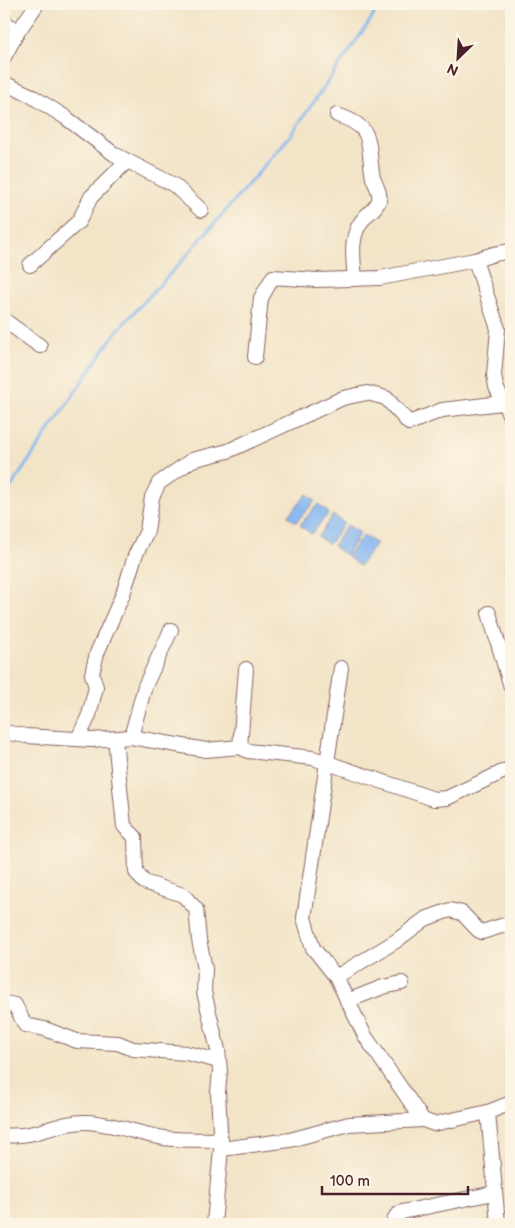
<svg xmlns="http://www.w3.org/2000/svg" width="515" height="1228" viewBox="0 0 515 1228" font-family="'Balsamiq Sans',sans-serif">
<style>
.water{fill:#85b7f1;stroke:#686b8e}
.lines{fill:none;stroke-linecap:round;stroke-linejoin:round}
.stream{stroke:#85b7f1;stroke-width:3}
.minor-casing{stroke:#856462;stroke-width:16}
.minor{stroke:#fff;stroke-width:14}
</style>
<rect width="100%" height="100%" fill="#fcf5e5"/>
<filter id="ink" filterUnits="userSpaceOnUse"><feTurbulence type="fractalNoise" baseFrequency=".02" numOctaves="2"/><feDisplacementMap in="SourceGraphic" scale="10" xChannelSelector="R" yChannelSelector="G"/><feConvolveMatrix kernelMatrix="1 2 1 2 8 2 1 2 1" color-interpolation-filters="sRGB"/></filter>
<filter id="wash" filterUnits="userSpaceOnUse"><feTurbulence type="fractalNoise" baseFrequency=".0096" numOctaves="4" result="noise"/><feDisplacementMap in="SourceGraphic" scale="20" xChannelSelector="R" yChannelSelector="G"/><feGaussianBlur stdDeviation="1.12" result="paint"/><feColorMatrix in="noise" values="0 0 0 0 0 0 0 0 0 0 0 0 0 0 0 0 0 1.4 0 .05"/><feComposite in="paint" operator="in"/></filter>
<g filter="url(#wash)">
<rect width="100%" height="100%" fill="#f2e4c7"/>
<g class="water">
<polygon points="307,494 315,501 296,522 288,516"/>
<polygon points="318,504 329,513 311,534 300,525"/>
<polygon points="333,515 344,523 329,544 318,537"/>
<polygon points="347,525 360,533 346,555 333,546"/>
<polygon points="364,535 376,544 359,566 347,556"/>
</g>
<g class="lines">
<polyline class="stream" points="4,497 116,332 182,261 290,136 372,18 379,4"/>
</g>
</g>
<g filter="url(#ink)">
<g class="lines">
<g class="minor-casing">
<g id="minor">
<polyline points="4,21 17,33"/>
<polyline points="4,57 17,33 37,4"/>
<polyline points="4,83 30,95 65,117 114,154 174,185 201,210"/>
<path d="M337,115c40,13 29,27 36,63 2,6 8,15 6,22 -2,8 -9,11 -14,17 -16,17 -12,40 -10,62"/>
<polyline points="511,251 494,254 475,260 498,329 494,375 496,387 511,418"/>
<polyline points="30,265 79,221 91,197 127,161"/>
<polyline points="4,320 40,346"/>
<polyline points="255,357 261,298 273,277 317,280 380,278 475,260"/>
<polyline points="489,613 511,687"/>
<polyline points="4,732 26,736 92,740 131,737 206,750 240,747 248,751 313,758 434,799 447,798 511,768"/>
<polyline points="131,737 145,686 171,630"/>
<polyline points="78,739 89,715 96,687 92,674 97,653 123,594 135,556 147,531 152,497 159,483 192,460 228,451 343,398 367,393 386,398 409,423 442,410 502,403"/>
<polyline points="115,739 124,826 135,837 136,872 144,882 183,895 196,909 199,940 205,969 204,992 218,1050 220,1071 218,1092 221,1149 214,1224"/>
<polyline points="240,747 246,669"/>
<polyline points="511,923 482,932 478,930 462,913 450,910 425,919 396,941 336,977 365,1036 423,1120 434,1124 488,1112 511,1103"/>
<polyline points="336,977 313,948 304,918 341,668"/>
<polyline points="347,1001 383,987 402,983"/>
<polyline points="4,1003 15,1005 25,1025 45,1029 77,1041 118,1043 133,1049 186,1053 219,1061"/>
<polyline points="488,1112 498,1224"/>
<path d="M4,1135c31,4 54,-14 82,-13 27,1 52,12 78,16 19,3 39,1 57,2"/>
<polyline points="221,1149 290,1140 349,1124 423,1120"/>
<polyline points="393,1224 396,1216 402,1212 494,1193"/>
</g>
</g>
<use href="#minor" class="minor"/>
</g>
</g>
<rect width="515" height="1228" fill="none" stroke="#fcf5e5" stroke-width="20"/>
<g transform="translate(458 58) rotate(205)" stroke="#fcf5e5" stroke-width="4" paint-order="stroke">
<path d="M0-4L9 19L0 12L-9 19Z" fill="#4a1f2b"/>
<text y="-8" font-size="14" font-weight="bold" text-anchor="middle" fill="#4a1f2b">N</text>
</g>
<path d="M322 1186v8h146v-8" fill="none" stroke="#4a1f2b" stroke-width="2.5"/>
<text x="330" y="1186" font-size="15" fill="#4a1f2b" stroke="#fcf5e5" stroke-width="4" paint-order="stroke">100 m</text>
</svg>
